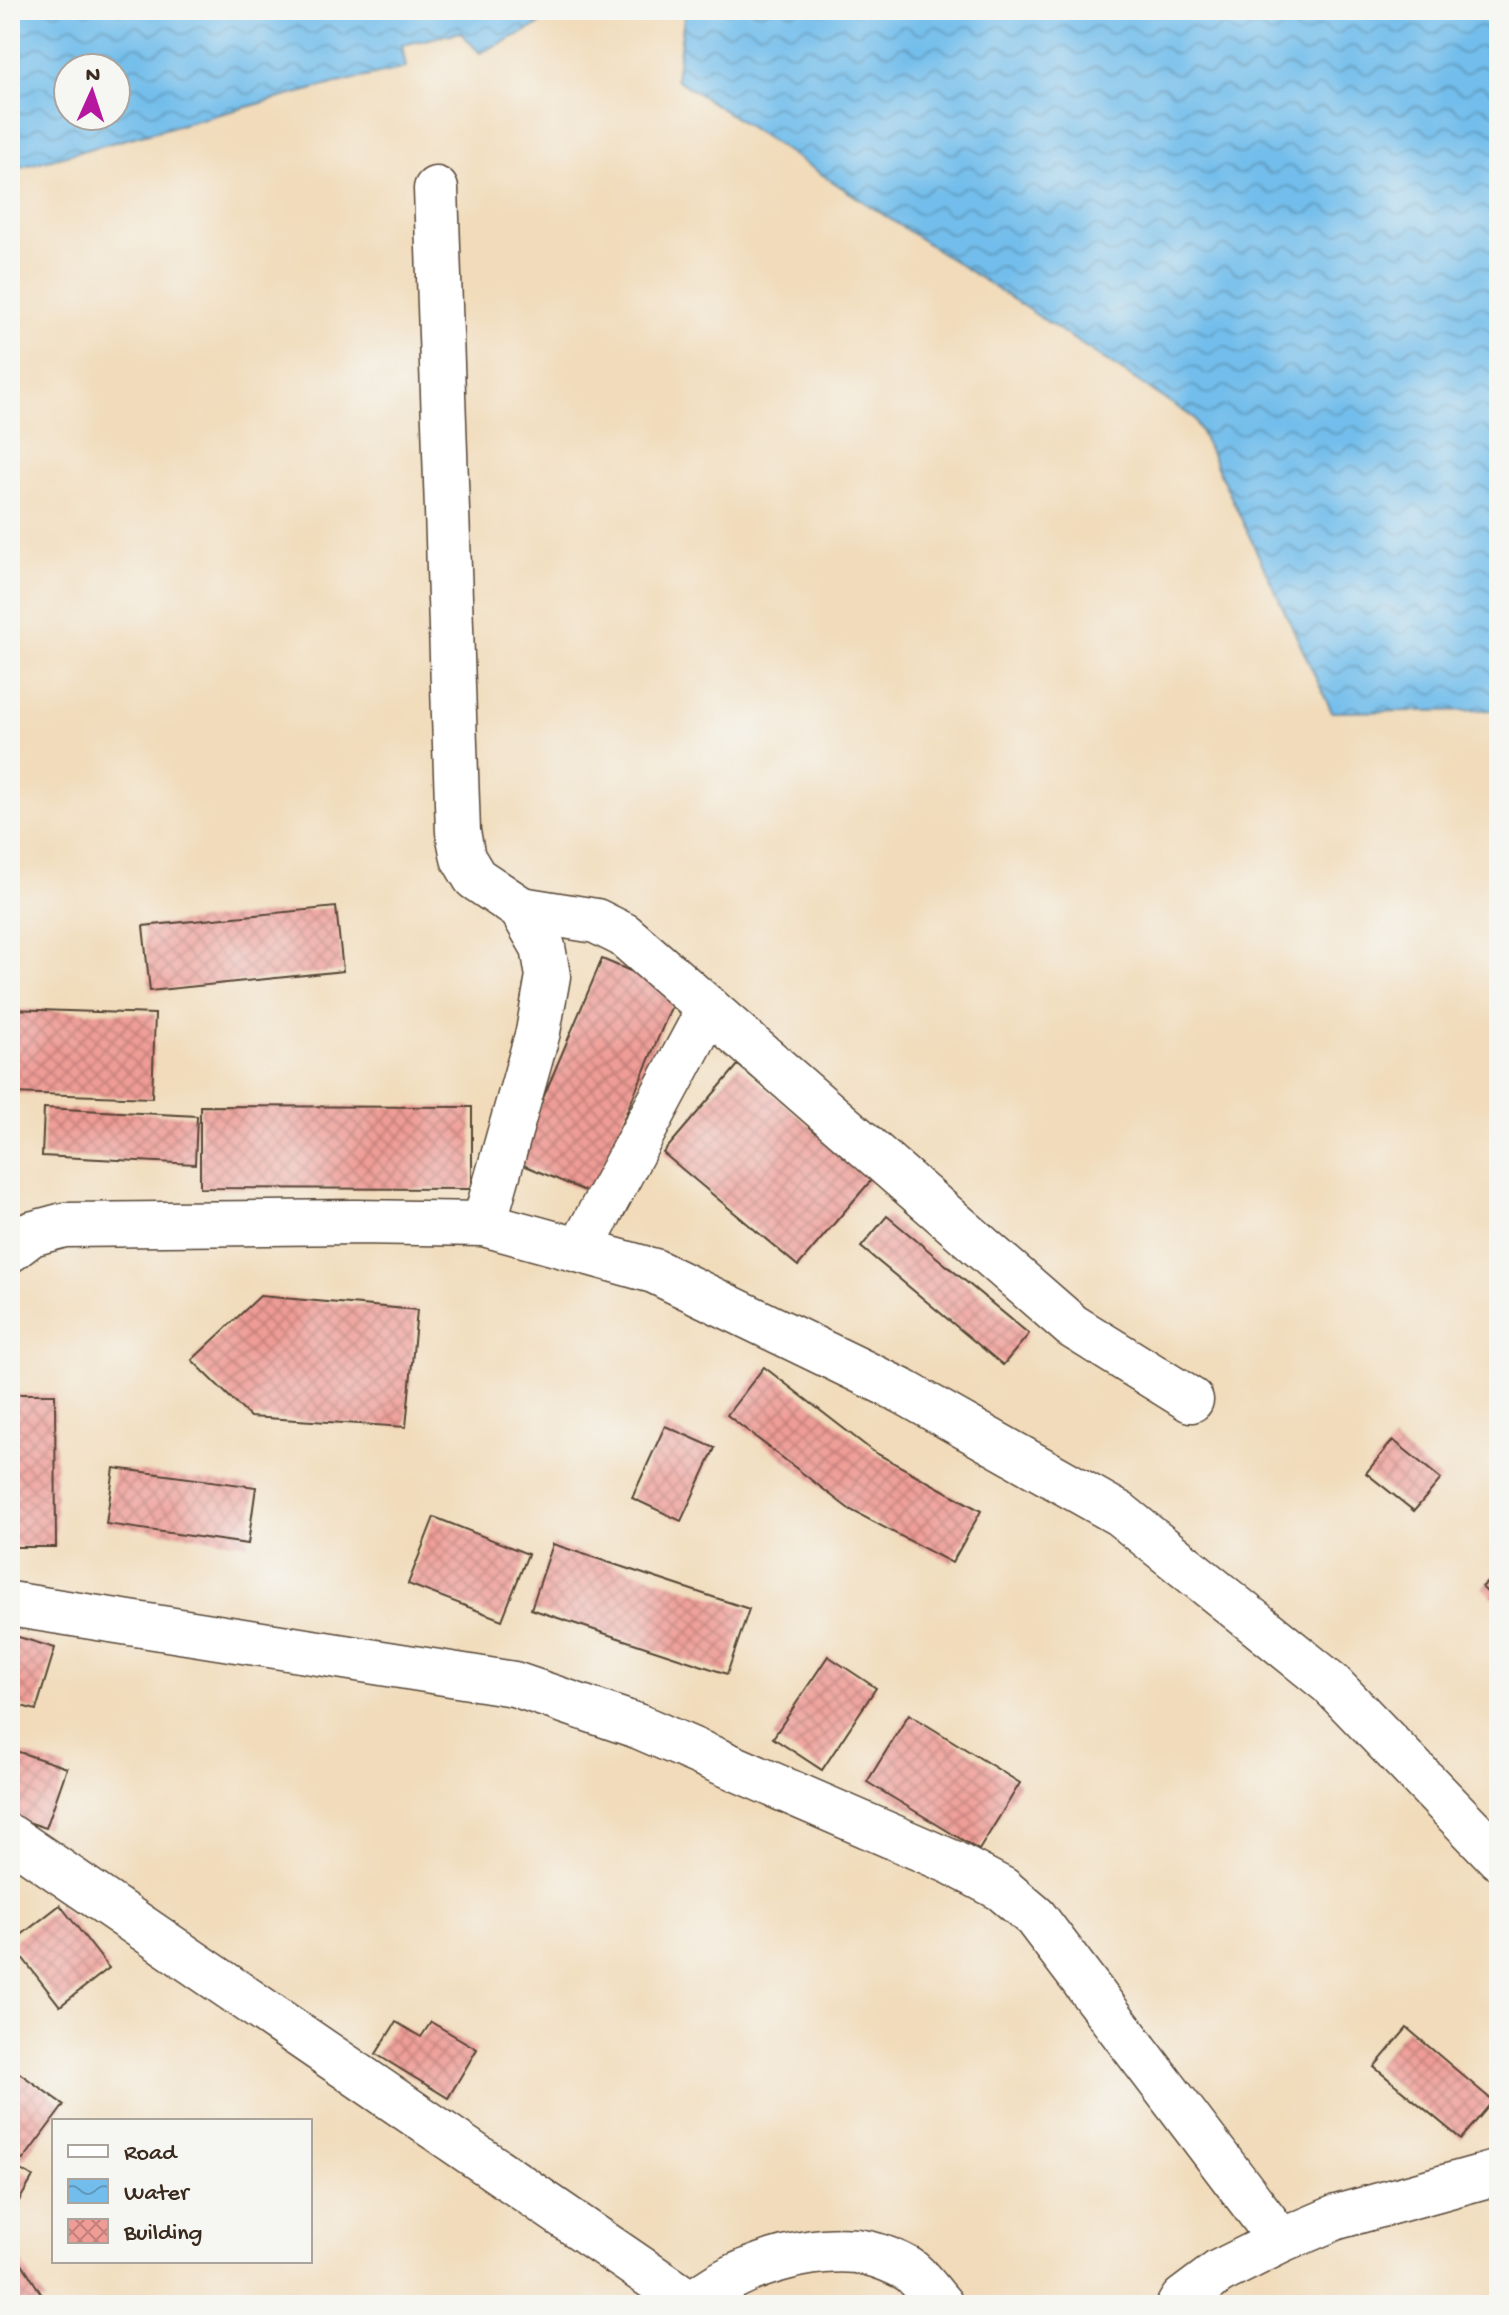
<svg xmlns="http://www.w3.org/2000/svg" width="1509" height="2315" viewBox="0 0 1509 2315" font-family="'Gochi Hand',sans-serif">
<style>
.water{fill:url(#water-waves);stroke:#567484;stroke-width:2;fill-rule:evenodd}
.building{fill:url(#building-cross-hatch)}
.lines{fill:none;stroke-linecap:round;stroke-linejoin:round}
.minor-casing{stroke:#564535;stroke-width:47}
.minor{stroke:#fff;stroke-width:44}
</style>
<defs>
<pattern id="water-waves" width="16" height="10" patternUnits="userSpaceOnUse" patternTransform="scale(2)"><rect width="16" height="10" fill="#72bdeb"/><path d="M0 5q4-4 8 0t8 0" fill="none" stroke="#5f9abe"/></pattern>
<pattern id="building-cross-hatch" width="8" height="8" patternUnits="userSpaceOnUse" patternTransform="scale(2)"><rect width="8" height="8" fill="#ef9c96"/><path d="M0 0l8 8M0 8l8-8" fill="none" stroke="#c37f7a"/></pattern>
</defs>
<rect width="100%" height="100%" fill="#f6f6f2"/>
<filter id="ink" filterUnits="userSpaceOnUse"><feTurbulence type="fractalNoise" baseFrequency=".0125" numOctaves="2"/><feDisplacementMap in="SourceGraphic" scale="16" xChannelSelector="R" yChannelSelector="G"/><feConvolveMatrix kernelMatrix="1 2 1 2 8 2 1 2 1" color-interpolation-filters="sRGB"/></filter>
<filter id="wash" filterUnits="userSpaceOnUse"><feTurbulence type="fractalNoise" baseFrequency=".006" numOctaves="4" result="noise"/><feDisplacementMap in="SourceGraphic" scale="32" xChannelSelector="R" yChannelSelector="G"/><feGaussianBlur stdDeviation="1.8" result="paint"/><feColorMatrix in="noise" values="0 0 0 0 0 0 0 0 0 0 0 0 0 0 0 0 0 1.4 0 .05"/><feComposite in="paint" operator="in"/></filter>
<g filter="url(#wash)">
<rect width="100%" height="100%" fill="#f1dbba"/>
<g class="water">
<path d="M10,10h543l-16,16 -57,27 -20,-21 -58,13 4,23 -73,16 -323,86zM68,68h48v48h-48z"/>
<polygon points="685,10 1499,10 1499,710 1332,712 1194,418 676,79"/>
</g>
<g id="blocks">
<g class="building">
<polygon points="336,907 343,971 150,991 143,926"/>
<polygon points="602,959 678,991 592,1194 516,1162"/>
<polygon points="10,1009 155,1014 152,1098 13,1093 13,1059 10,1059"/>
<polygon points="738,1065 873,1178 798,1266 663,1153"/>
<polygon points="200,1106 472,1107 472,1189 200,1188"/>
<polygon points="44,1108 197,1116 195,1164 42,1156"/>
<polygon points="887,1216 1029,1334 1003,1365 861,1247"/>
<polygon points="260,1296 417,1310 406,1427 250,1417 192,1360"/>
<polygon points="764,1367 874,1452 981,1511 952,1563 849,1509 727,1415"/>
<polygon points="10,1394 55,1394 56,1547 10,1547"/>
<polygon points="665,1426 715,1448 681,1521 632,1498"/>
<polygon points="1393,1440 1441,1479 1414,1511 1366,1473"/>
<polygon points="114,1468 256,1487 248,1544 106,1524"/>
<polygon points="434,1517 528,1554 502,1620 408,1584"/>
<polygon points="553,1544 749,1609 727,1674 531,1609"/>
<polygon points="1499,1571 1499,1604 1482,1587"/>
<polygon points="12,1635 55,1648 36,1710 10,1703 10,1641"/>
<polygon points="828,1656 876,1688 822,1770 773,1738"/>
<polygon points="909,1714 1020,1783 979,1850 867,1782"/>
<polygon points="10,1749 67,1768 46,1828 10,1816"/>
<polygon points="60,1905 109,1968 60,2006 11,1943"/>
<polygon points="396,2022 421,2037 431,2022 477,2049 448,2098 376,2054"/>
<polygon points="1407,2028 1493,2101 1461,2139 1374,2067"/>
<polygon points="18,2072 64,2105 23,2160 10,2151 10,2083"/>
<polygon points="10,2164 33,2177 10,2216"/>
<polygon points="10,2244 45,2300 36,2305 10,2305"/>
</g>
</g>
</g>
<g filter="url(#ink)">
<use href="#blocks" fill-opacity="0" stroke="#564535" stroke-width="2"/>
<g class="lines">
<g class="minor-casing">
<g id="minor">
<polyline points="436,189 458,832 463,858 475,878 521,909 543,947 548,976 538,1032 484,1224"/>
<polyline points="521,909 596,921 624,935 1072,1326 1191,1400"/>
<polyline points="10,1250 31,1234 64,1225 355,1222 484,1224 654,1271 904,1392 1120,1514 1330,1683 1499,1858"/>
<polyline points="580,1250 709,1009"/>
<polyline points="10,1604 514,1684 640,1727 951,1862 1002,1889 1035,1917 1281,2241"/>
<polyline points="10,1837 692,2304"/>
<path d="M691,2305c38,-36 125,-64 177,-52 12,3 29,10 40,16 12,8 23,25 33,36"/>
<polyline points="1179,2305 1183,2299 1219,2272 1281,2241 1337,2217 1499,2172"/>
</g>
</g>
<use href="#minor" class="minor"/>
</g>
</g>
<rect width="1509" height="2315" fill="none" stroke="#f6f6f2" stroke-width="40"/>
<rect x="52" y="2119" width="260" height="144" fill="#f6f6f2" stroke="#aba49d" stroke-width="2"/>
<rect x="68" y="2145" width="40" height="12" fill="#ffffff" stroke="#aba49d" stroke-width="2"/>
<text x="124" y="2159" font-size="24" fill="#3b2a1e">Road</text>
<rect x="68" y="2179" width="40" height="24" fill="url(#water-waves)" stroke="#aba49d" stroke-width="2"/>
<text x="124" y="2199" font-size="24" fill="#3b2a1e">Water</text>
<rect x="68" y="2219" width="40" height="24" fill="url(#building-cross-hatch)" stroke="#aba49d" stroke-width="2"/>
<text x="124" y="2239" font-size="24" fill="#3b2a1e">Building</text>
<g transform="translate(92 92) rotate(3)"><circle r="38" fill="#f6f6f2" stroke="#aba49d" stroke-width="2"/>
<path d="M0-6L14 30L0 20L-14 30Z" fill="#b5179e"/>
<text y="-12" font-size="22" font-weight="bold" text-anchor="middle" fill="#3b2a1e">N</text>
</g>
</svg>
